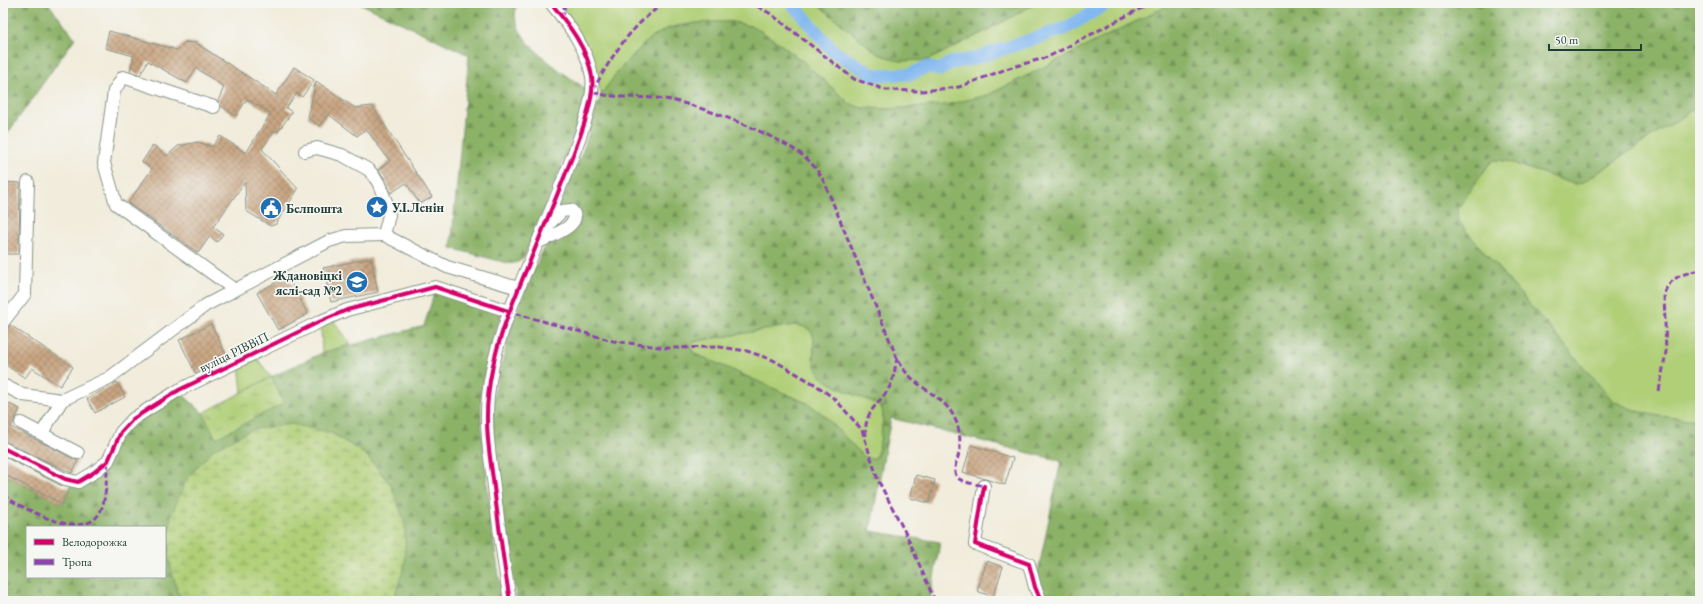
<svg xmlns="http://www.w3.org/2000/svg" width="1703" height="604" viewBox="0 0 1703 604" font-family="'EB Garamond',serif">
<style>
.green{fill:#b0cf77;stroke:#688656}
.forest{fill:url(#forest-firs);stroke:#56784e;fill-rule:evenodd}
.wetland{fill:url(#wetland-marsh);stroke:#688656}
.park{fill:url(#park-tufts);stroke:#688656}
.lines{fill:none;stroke-linecap:round;stroke-linejoin:round}
.canal{stroke:#81b7f0;stroke-width:13}
.building{fill:url(#building-cross-hatch)}
.minor-casing{stroke:#889488;stroke-width:14}
.minor{stroke:#fff;stroke-width:12}
.quiet{stroke:#8e44ad;stroke-width:3;stroke-dasharray:6 3;stroke-linecap:butt}
.cycleway-casing{stroke:#f6f6f2;stroke-width:6}
.cycleway{stroke:#d6006c;stroke-width:4}
.labels{text-anchor:middle;dominant-baseline:central;stroke-width:3.5;stroke-linejoin:round;paint-order:stroke}
.poi-label{font-size:13px;font-weight:bold;fill:#1f3d34;stroke:#f6f6f2;text-anchor:start}
.street-label{font-size:13px;fill:#1f3d34;stroke:#f6f6f2}
</style>
<defs>
<pattern id="forest-firs" width="22" height="20" patternUnits="userSpaceOnUse"><rect width="22" height="20" fill="#8cb268"/><path d="M5 1l3.5 6h-7zM16 11l3.5 6h-7z" fill="#729256"/></pattern>
<pattern id="wetland-marsh" width="20" height="14" patternUnits="userSpaceOnUse"><rect width="20" height="14" fill="#b0cf77"/><path d="M1 5h8M5 5V1M11 12h8M15 12V8" fill="none" stroke="#8fa962"/></pattern>
<pattern id="park-tufts" width="24" height="20" patternUnits="userSpaceOnUse"><rect width="24" height="20" fill="#b0cf77"/><path d="M3 7l-1-3M5 7V3M7 7l1-3M15 17l-1-3M17 17v-4M19 17l1-3" fill="none" stroke="#8fa962"/></pattern>
<pattern id="building-cross-hatch" width="8" height="8" patternUnits="userSpaceOnUse"><rect width="8" height="8" fill="#c9a683"/><path d="M0 0l8 8M0 8l8-8" fill="none" stroke="#a3886c"/></pattern>
</defs>
<rect width="100%" height="100%" fill="#f6f6f2"/>
<filter id="ink" filterUnits="userSpaceOnUse"><feTurbulence type="fractalNoise" baseFrequency=".025" numOctaves="2"/><feDisplacementMap in="SourceGraphic" scale="8" xChannelSelector="R" yChannelSelector="G"/><feConvolveMatrix kernelMatrix="1 2 1 2 8 2 1 2 1" color-interpolation-filters="sRGB"/></filter>
<filter id="wash" filterUnits="userSpaceOnUse"><feTurbulence type="fractalNoise" baseFrequency=".012" numOctaves="4" result="noise"/><feDisplacementMap in="SourceGraphic" scale="16" xChannelSelector="R" yChannelSelector="G"/><feGaussianBlur stdDeviation="0.9" result="paint"/><feColorMatrix in="noise" values="0 0 0 0 0 0 0 0 0 0 0 0 0 0 0 0 0 1.4 0 .05"/><feComposite in="paint" operator="in"/></filter>
<g filter="url(#wash)">
<rect width="100%" height="100%" fill="#f1ecdb"/>
<g class="green">
<polygon points="557,3 816,3 878,54 990,29 1036,3 1173,3 988,95 946,105 890,109 862,108 850,104 801,60 776,41 754,27 733,22 715,22 680,25 667,29 650,38 618,71 601,95 597,77"/>
<path d="M1700,105v315c-35,-3 -56,-3 -88,-20l-146,-169c-7,-10 -12,-14 -6,-26l30,-42 4,-3 13,1 67,23 8,-1z"/>
<polygon points="333,320 351,344 322,353 321,325"/>
<path d="M794,325c25,2 20,16 19,35l69,48c3,11 0,43 -9,51l-6,-1 -4,-2 -38,-40 -16,-12 -111,-49 -5,-3 -2,-5 1,-4 5,-2z"/>
<polygon points="256,357 271,377 242,392 239,364"/>
</g>
<g class="forest">
<polygon points="3,3 48,3 75,38 3,140"/>
<path d="M359,3h157c0,5 -2,13 0,18 8,28 48,52 70,68l-11,43 -50,123c-4,7 -10,9 -18,8l-56,-15 18,-193z"/>
<polygon points="816,3 1036,3 990,29 928,60 900,61 878,54"/>
<path d="M1173,3h527v102l-118,78 -8,1 -67,-23 -13,-1 -4,3 -30,42c-6,12 -1,16 6,26l146,169c32,17 53,17 88,20v181h-659l-6,-14 26,-126 -170,-43 -21,113 70,11 -10,59h-413l-10,-59 -14,-98 1,-50 20,-76 31,-73 29,-17c5,-3 6,-7 7,-13l-5,-8 -19,4 26,-60 18,-56 17,-24 32,-33 17,-9 29,-6 19,-1h18l21,5 22,14 25,19 49,44 12,4 28,1 56,-4 42,-10zM794,325c33,2 12,28 24,47 8,14 44,25 59,32l5,4 1,10 -4,32 -2,5 -4,4 -6,-1 -4,-2 -38,-40 -16,-12 -111,-49 -5,-3 -2,-5 1,-4 5,-2z"/>
<path d="M435,291l67,21 -16,55 -5,26v28l11,111 11,69h-111l-1,-116 -26,-31 -34,-21 -154,158 7,10h-181v-127l59,30 8,-17 24,-12 29,-43 58,-39 22,20 13,25 68,-35 -13,-26 51,-24 102,-27zM27,527h138v50h-138z"/>
</g>
<polygon class="wetland" points="291,424 331,433 365,454 391,485 405,524 405,564 393,600 184,601 177,591 168,554 171,516 187,478 214,449 251,430"/>
<polygon class="park" points="271,377 284,403 216,438 203,413"/>
<g class="lines">
<polyline class="canal" points="792,3 833,51 874,75 911,74 927,67 940,70 950,63 973,59 1066,28 1108,3"/>
</g>
<g id="blocks">
<g class="building">
<polygon points="109,31 177,50 185,42 196,43 276,95 294,67 314,80 302,97 297,93 286,108 292,112 278,132 275,130 262,149 298,189 276,224 271,226 246,211 245,182 213,227 223,234 217,242 210,236 198,253 128,203 152,169 142,162 153,145 167,156 178,146 198,142 212,147 220,136 246,153 271,113 247,99 236,116 221,106 218,101 224,87 196,68 187,83 148,61 140,75 130,71 134,56 105,48"/>
<polygon points="316,81 355,108 372,106 432,197 420,204 406,183 391,193 385,179 378,170 390,161 366,129 357,136 328,114 319,126 308,117"/>
<polygon points="3,182 20,183 19,254 3,254"/>
<polygon points="371,258 378,292 331,302 323,268"/>
<polygon points="287,276 308,314 278,330 257,293"/>
<polygon points="211,324 228,358 196,374 179,340"/>
<polygon points="10,325 73,367 60,386 32,368 25,378 3,363 3,336"/>
<polygon points="117,382 125,397 95,413 87,399"/>
<polygon points="3,401 20,409 11,427 78,461 72,473 3,441"/>
<polygon points="971,445 1013,458 1005,485 963,472"/>
<polygon points="3,456 62,486 70,488 62,504 3,474"/>
<polygon points="916,475 935,480 929,503 910,498"/>
<polygon points="987,561 1003,567 993,597 977,591"/>
</g>
</g>
</g>
<g filter="url(#ink)">
<use href="#blocks" fill-opacity="0" stroke="#889488" stroke-width="1"/>
<g class="lines">
<g class="minor-casing">
<g id="minor">
<polyline points="214,107 123,77 114,91 104,163 116,204 235,290"/>
<polyline points="305,151 317,148 342,155 369,170 378,182 387,204 389,215 384,235 447,267 518,288"/>
<path d="M537,243c11,-6 50,-19 34,-33l-9,1 -15,15"/>
<polyline points="3,322 25,294 28,182"/>
<polyline points="3,385 23,395 62,400"/>
<polyline points="21,423 78,453"/>
<polyline points="42,433 62,400 109,378 206,305 329,241 346,236 384,235"/>
<polyline points="3,448 65,479 78,482 93,473 108,461 121,432 133,419 150,408 179,390 319,322 347,310 435,287 508,311"/>
<polyline points="984,486 975,544 1029,564 1035,587 1041,601"/>
<path d="M510,601c-7,-41 -12,-81 -17,-122 -4,-27 -8,-55 -5,-82 4,-47 24,-93 42,-136 12,-30 25,-60 37,-91 9,-22 29,-71 25,-93 -4,-28 -24,-53 -41,-74"/>
</g>
</g>
<use href="#minor" class="minor"/>
<g class="quiet">
<path d="M664,3c-35,25 -51,51 -72,89 26,8 52,3 79,8 36,8 107,35 135,58 10,9 17,20 22,33l69,167c5,9 9,16 17,22 14,13 33,20 41,39 5,10 5,20 5,30 -1,9 -10,22 -2,29 5,5 19,6 26,8"/>
<polyline points="697,3 701,3"/>
<polyline points="740,3 757,6 771,14 854,79 886,90 921,91 959,87 1009,68 1048,57 1151,3"/>
<polyline points="563,18 565,3"/>
<polyline points="507,311 613,341 667,348 720,347 747,351 773,360 816,385 836,400 862,430 878,480 907,536 935,601"/>
<path d="M1659,391l7,-39 -2,-58c5,-17 21,-21 36,-24"/>
<path d="M866,436c-3,-26 14,-31 24,-50 4,-8 5,-19 7,-28"/>
<path d="M3,496c22,12 83,49 98,14 6,-14 5,-34 7,-49"/>
</g>
<g class="cycleway-casing">
<g id="cycleway">
<polyline points="3,448 65,479 78,482 93,473 108,461 121,432 133,419 150,408 179,390 319,322 347,310 435,287 508,311"/>
<polyline points="984,486 975,544 1029,564 1035,587 1041,601"/>
<path d="M510,601c-7,-41 -12,-81 -17,-122 -4,-27 -8,-55 -5,-82 4,-47 24,-93 42,-136 12,-30 25,-60 37,-91 9,-22 29,-71 25,-93 -4,-28 -24,-53 -41,-74"/>
</g>
</g>
<use href="#cycleway" class="cycleway"/>
</g>
</g>
<defs>
<g id="sight-disc" transform="scale(1.15)"><circle r="9.5" fill="#1f6fb2" stroke="#f6f6f2"/><path d="M0-6L1.8-2.2L6-1.7L2.9 1.2L3.7 5.4L0 3.3L-3.7 5.4L-2.9 1.2L-6-1.7L-1.8-2.2Z" fill="#fff"/></g>
<g id="civic-disc" transform="scale(1.15)"><circle r="9.5" fill="#1f6fb2" stroke="#f6f6f2"/><path d="M-.6-6.5H3V-4.5H.6V-3L4-1V1h2V6H-6V1h2V-1L-.6-3ZM-1.2 2.5V6h2.4V2.5Z" fill="#fff"/></g>
<g id="school-disc" transform="scale(1.15)"><circle r="9.5" fill="#1f6fb2" stroke="#f6f6f2"/><path d="M0-5L7-2L0 1L-7-2ZM-4 1L0 2.5L4 1V4Q0 6-4 4Z" fill="#fff"/></g>
</defs>
<g fill-rule="evenodd">
<use href="#sight-disc" x="377" y="207"/>
<use href="#civic-disc" x="271" y="208"/>
<use href="#school-disc" x="357" y="282"/>
</g>
<g class="labels">
<g class="poi-label">
<text x="392" y="207">У.І.Ленін</text>
<text x="286" y="208">Белпошта</text>
<text x="342" y="275" text-anchor="end">Ждановіцкі<tspan x="342" dy="15">яслі-сад №2</tspan></text>
</g>
<g class="street-label">
<text transform="translate(234 352) rotate(-26)">вуліца РІВВіП</text>
</g>
</g>
<rect width="1703" height="604" fill="none" stroke="#f6f6f2" stroke-width="16"/>
<rect x="26" y="526" width="140" height="52" fill="#f6f6f2" stroke="#a0aca6"/>
<rect x="34" y="539" width="20" height="6" fill="#d6006c" stroke="#a0aca6"/>
<text x="62" y="546" font-size="12" fill="#1f3d34">Велодорожка</text>
<rect x="34" y="559" width="20" height="6" fill="#8e44ad" stroke="#a0aca6"/>
<text x="62" y="566" font-size="12" fill="#1f3d34">Тропа</text>
<path d="M1549 44v6h92v-6" fill="none" stroke="#1f3d34" stroke-width="2"/>
<text x="1555" y="44" font-size="12" fill="#1f3d34" stroke="#f6f6f2" stroke-width="3" paint-order="stroke">50 m</text>
</svg>
